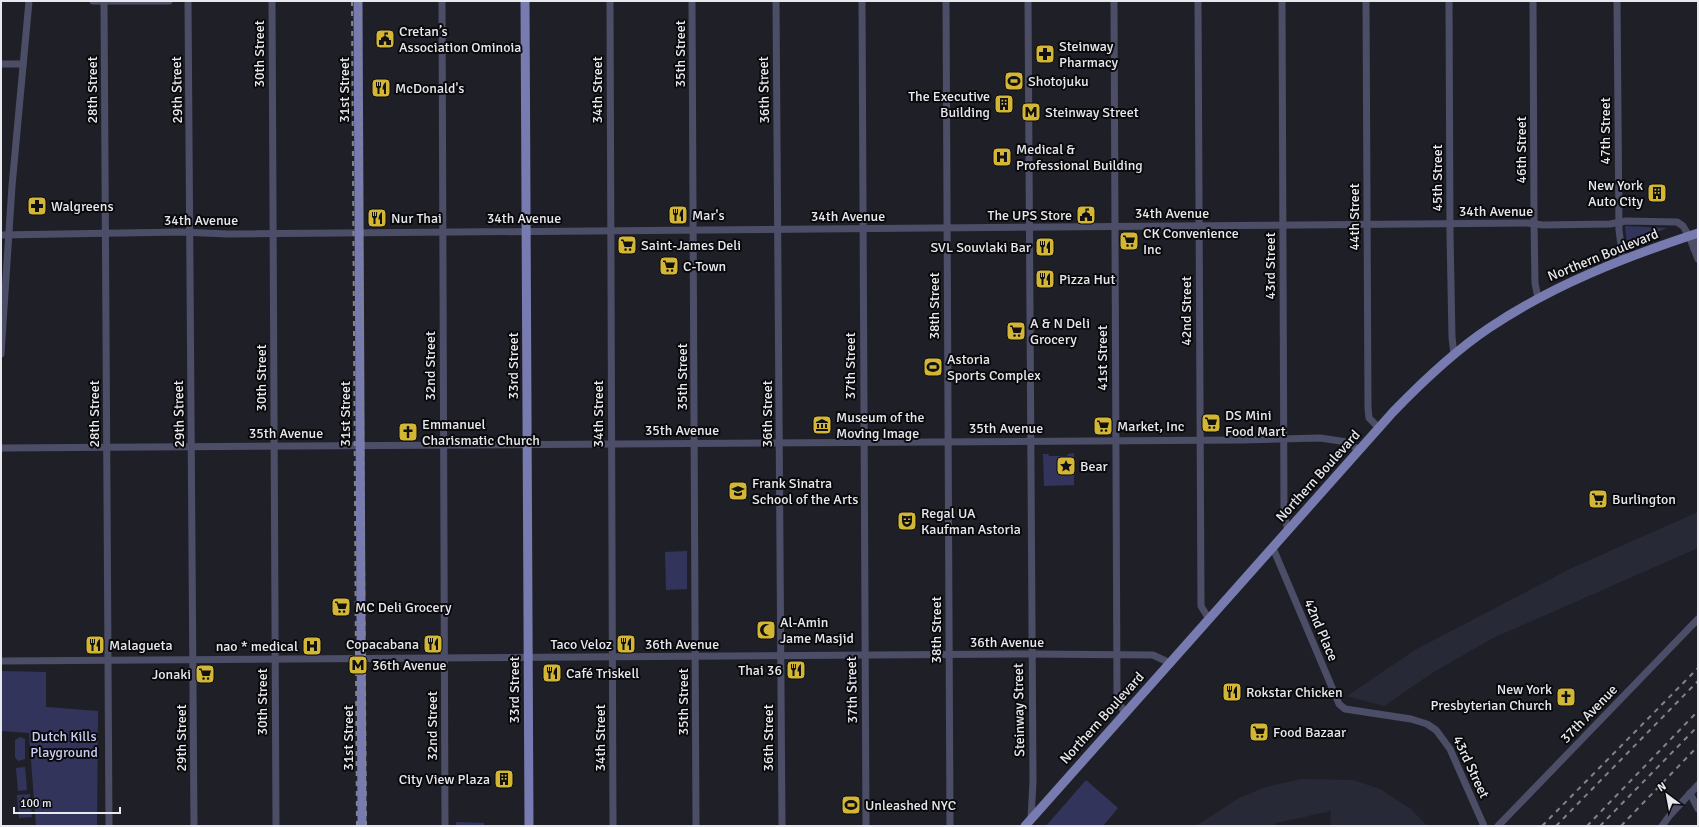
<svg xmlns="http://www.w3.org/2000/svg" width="1699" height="827" viewBox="0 0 1699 827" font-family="Signika,sans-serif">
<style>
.built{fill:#282936}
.green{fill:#33345c}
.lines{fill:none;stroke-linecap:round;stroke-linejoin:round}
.minor{stroke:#4c4e68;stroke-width:7}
.major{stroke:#777bb0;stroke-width:9}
.rail{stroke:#83848a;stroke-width:2;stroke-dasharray:5 5;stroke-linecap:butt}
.labels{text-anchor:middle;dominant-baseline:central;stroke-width:4;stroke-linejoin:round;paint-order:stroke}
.poi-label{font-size:14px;fill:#e8e9ee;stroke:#0a0a0d;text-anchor:start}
.street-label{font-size:14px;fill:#e8e9ee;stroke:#0a0a0d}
.park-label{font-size:14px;fill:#cacdf1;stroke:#0a0a0d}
</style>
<rect width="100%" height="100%" fill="#1f2027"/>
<g class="built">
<polygon points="1698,512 1698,548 1493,638 1432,673 1384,706 1347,696 1415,650 1574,567"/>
<polygon points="1301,779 1353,780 1380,789 1411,809 1427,826 1330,826 1331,811 1276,823 1272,826 1196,826 1239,798 1266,787"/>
</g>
<g class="green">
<polygon points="1625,226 1667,228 1627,244"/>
<polygon points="1074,453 1074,485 1044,486 1043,454 1048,454 1049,456 1067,456 1068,454"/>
<polygon points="687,551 687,589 666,590 665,552"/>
<polygon points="1,671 46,672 46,707 98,711 97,826 36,826 29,733 1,731"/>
<polygon points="20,737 25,739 25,759 18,761 15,757 15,740"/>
<polygon points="25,767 27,790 18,791 16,768"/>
<polygon points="1086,780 1118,808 1103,826 1046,826"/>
<polygon points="30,794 32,817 19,818 17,795"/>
<polygon points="456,822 484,823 484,826 456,826"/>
</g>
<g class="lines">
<g class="minor">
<polyline points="93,1 169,1"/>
<polyline points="104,1 109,826"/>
<polyline points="188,1 194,826"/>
<polyline points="272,1 276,826"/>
<polyline points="442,1 445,826"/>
<polyline points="610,1 613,826"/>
<polyline points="692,1 696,826"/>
<polyline points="776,1 782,826"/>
<polyline points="862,1 866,826"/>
<polyline points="946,1 950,826"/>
<polyline points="1028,1 1033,782 1031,819"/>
<polyline points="1114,1 1117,695 1118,700 1125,714"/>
<polyline points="1198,1 1201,606 1209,619"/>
<polyline points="1282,1 1284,514 1288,531"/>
<polyline points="1366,1 1368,408 1369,418 1379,428"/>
<polyline points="1449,1 1450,234 1452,337 1454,355"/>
<polyline points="1533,1 1534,223 1535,283 1538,298"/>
<polyline points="1617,1 1619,230 1623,260"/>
<polyline points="1,64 23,64"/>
<polyline points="1,235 181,232 228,234 1527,223 1543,225 1610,224 1626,221 1677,222 1683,226 1689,236 1698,259"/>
<polyline points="1694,249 1698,238"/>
<polyline points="1,354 12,186 29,1"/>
<polyline points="1,448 1241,440 1320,438 1347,442 1359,450"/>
<polyline points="1273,548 1339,704 1345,709 1411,719 1427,724 1436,730 1450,749 1484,826"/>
<polyline points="1,661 1031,654 1153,655 1170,663"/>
<polyline points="1690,793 1698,809"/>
<polyline points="1498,826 1698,619"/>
<polyline points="1662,826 1670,815 1698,785"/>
</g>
<g class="major">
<polyline points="358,1 362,826"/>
<polyline points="525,1 529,826"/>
<path d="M1025,826l368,-414c29,-30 60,-60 96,-84 64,-43 136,-71 209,-95"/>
</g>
<g class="rail">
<polyline points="352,1 357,826"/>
<polyline points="360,1 366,826"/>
<polyline points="1542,826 1698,668"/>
<polyline points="1556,826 1698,681"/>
<polyline points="1587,826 1698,711"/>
<polyline points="1600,826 1698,726"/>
<polyline points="1621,826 1698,746"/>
</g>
</g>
<defs>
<g id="civic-square" transform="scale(1)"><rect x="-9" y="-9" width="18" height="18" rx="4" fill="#d3b635" stroke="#0a0a0d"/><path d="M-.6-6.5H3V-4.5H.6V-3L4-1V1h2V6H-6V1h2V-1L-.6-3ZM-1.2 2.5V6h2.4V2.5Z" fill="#111"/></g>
<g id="pharmacy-square" transform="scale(1)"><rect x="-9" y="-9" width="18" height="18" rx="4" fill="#d3b635" stroke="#0a0a0d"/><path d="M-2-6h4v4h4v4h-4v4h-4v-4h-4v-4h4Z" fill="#111"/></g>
<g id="stadium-square" transform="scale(1)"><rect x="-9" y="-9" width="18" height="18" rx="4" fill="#d3b635" stroke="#0a0a0d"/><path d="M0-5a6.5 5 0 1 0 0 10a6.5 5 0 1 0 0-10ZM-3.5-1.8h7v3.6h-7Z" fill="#111"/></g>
<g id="restaurant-square" transform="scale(1)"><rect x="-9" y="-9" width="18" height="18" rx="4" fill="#d3b635" stroke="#0a0a0d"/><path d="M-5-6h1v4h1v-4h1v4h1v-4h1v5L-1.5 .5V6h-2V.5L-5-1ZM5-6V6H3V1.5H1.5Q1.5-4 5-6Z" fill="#111"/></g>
<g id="building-square" transform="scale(1)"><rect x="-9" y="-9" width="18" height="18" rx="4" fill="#d3b635" stroke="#0a0a0d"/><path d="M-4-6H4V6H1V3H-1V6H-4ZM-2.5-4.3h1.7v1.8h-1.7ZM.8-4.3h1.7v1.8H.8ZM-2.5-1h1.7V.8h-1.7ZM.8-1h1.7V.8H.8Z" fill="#111"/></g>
<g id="metro-square" transform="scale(1)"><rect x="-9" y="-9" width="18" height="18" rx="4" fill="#d3b635" stroke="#0a0a0d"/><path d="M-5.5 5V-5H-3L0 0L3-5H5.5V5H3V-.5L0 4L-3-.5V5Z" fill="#111"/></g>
<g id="hospital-square" transform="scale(1)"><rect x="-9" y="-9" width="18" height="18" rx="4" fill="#d3b635" stroke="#0a0a0d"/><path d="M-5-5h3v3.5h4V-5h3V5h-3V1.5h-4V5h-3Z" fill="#111"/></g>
<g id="supermarket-square" transform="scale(1)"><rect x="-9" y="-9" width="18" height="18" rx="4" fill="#d3b635" stroke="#0a0a0d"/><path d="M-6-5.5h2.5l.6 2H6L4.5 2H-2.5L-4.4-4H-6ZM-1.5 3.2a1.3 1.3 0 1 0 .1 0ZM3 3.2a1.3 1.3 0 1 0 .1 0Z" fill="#111"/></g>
<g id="museum-square" transform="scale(1)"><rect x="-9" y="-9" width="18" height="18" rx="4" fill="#d3b635" stroke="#0a0a0d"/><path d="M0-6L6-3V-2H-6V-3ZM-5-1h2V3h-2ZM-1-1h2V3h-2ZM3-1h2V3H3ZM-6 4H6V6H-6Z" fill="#111"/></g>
<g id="church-square" transform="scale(1)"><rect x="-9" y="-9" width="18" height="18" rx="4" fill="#d3b635" stroke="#0a0a0d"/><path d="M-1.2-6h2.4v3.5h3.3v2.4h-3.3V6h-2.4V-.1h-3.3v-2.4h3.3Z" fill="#111"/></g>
<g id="sight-square" transform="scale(1)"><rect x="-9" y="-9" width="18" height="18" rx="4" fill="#d3b635" stroke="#0a0a0d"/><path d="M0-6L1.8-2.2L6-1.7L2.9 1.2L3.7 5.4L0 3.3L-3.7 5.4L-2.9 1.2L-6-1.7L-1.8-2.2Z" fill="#111"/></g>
<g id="school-square" transform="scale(1)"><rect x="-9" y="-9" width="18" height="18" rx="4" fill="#d3b635" stroke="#0a0a0d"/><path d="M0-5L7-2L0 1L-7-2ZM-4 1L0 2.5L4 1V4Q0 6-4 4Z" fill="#111"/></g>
<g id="theatre-square" transform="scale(1)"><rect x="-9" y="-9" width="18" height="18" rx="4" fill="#d3b635" stroke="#0a0a0d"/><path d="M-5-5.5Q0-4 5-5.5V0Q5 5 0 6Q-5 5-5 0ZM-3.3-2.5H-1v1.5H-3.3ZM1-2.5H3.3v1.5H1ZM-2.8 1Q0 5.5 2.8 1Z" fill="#111"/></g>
<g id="mosque-square" transform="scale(1)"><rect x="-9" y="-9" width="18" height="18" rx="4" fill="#d3b635" stroke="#0a0a0d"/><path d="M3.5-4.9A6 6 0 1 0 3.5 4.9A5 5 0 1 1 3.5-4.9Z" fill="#111"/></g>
</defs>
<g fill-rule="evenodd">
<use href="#civic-square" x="385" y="39"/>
<use href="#pharmacy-square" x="1045" y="54"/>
<use href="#stadium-square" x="1014" y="81"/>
<use href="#restaurant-square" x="381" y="88"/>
<use href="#building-square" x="1004" y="104"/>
<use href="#metro-square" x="1031" y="112"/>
<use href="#hospital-square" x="1002" y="157"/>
<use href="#building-square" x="1657" y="193"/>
<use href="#pharmacy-square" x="37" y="206"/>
<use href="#restaurant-square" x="678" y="215"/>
<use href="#civic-square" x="1086" y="215"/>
<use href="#restaurant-square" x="377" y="218"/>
<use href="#supermarket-square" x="1129" y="241"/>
<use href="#supermarket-square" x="627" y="245"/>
<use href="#restaurant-square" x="1045" y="247"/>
<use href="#supermarket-square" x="669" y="266"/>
<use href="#restaurant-square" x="1045" y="279"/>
<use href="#supermarket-square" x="1016" y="331"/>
<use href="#stadium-square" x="933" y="367"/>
<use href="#supermarket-square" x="1211" y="423"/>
<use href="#museum-square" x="822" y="425"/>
<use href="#supermarket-square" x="1103" y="426"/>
<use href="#church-square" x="408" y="432"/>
<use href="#sight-square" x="1066" y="466"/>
<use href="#school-square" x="738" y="491"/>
<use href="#supermarket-square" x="1598" y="499"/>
<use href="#theatre-square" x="907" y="521"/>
<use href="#supermarket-square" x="341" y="607"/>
<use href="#mosque-square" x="766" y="630"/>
<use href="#restaurant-square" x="433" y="644"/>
<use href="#restaurant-square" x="626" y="644"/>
<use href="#restaurant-square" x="95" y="645"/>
<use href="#hospital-square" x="312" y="646"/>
<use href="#metro-square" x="358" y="665"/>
<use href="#restaurant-square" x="796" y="670"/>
<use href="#restaurant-square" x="552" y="673"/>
<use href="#supermarket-square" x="205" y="674"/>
<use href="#restaurant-square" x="1232" y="692"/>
<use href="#church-square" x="1566" y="697"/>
<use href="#supermarket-square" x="1259" y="732"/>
<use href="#building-square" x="504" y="779"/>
<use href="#stadium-square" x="851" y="805"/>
</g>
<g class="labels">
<g class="poi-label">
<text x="399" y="31">Cretan’s<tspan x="399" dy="16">Association Ominoia</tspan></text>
<text x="1059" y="46">Steinway<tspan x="1059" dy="16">Pharmacy</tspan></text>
<text x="1028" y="81">Shotojuku</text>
<text x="395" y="88">McDonald's</text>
<text x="990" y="96" text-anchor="end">The Executive<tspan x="990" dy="16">Building</tspan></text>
<text x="1045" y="112">Steinway Street</text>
<text x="1016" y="149">Medical &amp;<tspan x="1016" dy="16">Professional Building</tspan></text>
<text x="1643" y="185" text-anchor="end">New York<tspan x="1643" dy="16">Auto City</tspan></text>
<text x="51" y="206">Walgreens</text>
<text x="692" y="215">Mar's</text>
<text x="1072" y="215" text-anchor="end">The UPS Store</text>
<text x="391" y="218">Nur Thai</text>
<text x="1143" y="233">CK Convenience<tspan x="1143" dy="16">Inc</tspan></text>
<text x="641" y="245">Saint-James Deli</text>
<text x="1031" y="247" text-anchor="end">SVL Souvlaki Bar</text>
<text x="683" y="266">C-Town</text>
<text x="1059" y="279">Pizza Hut</text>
<text x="1030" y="323">A &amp; N Deli<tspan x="1030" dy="16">Grocery</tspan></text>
<text x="947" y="359">Astoria<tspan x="947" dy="16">Sports Complex</tspan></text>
<text x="1225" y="415">DS Mini<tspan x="1225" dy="16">Food Mart</tspan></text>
<text x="836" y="417">Museum of the<tspan x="836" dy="16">Moving Image</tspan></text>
<text x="422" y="424">Emmanuel<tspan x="422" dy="16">Charismatic Church</tspan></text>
<text x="1117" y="426">Market, Inc</text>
<text x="1080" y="466">Bear</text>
<text x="752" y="483">Frank Sinatra<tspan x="752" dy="16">School of the Arts</tspan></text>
<text x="1612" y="499">Burlington</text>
<text x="921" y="513">Regal UA<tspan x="921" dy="16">Kaufman Astoria</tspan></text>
<text x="355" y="607">MC Deli Grocery</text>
<text x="780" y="622">Al-Amin<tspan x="780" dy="16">Jame Masjid</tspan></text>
<text x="419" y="644" text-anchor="end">Copacabana</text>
<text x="612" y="644" text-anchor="end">Taco Veloz</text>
<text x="109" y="645">Malagueta</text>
<text x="298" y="646" text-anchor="end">nao * medical</text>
<text x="372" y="665">36th Avenue</text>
<text x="782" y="670" text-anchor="end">Thai 36</text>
<text x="566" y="673">Café Triskell</text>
<text x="191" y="674" text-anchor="end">Jonaki</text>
<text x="1552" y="689" text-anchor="end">New York<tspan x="1552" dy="16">Presbyterian Church</tspan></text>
<text x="1246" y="692">Rokstar Chicken</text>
<text x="1273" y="732">Food Bazaar</text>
<text x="490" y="779" text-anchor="end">City View Plaza</text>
<text x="865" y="805">Unleashed NYC</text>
</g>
<g class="street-label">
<text transform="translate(259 54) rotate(-90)">30th Street</text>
<text transform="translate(680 54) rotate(-90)">35th Street</text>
<text transform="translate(92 90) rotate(-90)">28th Street</text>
<text transform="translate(177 90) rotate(-91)">29th Street</text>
<text transform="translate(344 90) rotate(-90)">31st Street</text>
<text transform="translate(597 90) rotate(-90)">34th Street</text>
<text transform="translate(764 90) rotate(-91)">36th Street</text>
<text transform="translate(1605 131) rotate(-90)">47th Street</text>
<text transform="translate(1521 150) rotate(-90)">46th Street</text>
<text transform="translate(1437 178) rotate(-90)">45th Street</text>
<text x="1496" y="211">34th Avenue</text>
<text x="1172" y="213">34th Avenue</text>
<text x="848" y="216">34th Avenue</text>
<text transform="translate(1354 217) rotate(-90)">44th Street</text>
<text x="524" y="218">34th Avenue</text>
<text x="201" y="220">34th Avenue</text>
<text transform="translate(1603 255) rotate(-22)">Northern Boulevard</text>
<text transform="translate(1270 266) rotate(-90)">43rd Street</text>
<text transform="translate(934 306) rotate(-90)">38th Street</text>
<text transform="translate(1186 311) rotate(-90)">42nd Street</text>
<text transform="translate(1102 358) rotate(-90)">41st Street</text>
<text transform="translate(430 366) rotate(-90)">32nd Street</text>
<text transform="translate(513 366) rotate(-90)">33rd Street</text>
<text transform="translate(850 366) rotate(-90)">37th Street</text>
<text transform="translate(682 377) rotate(-90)">35th Street</text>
<text transform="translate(261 378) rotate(-90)">30th Street</text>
<text transform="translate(94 414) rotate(-90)">28th Street</text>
<text transform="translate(179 414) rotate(-91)">29th Street</text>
<text transform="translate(345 414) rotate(-90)">31st Street</text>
<text transform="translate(598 414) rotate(-90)">34th Street</text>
<text transform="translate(767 414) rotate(-90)">36th Street</text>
<text x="1006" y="428">35th Avenue</text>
<text x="682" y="430">35th Avenue</text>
<text x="286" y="433">35th Avenue</text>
<text transform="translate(1318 476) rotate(-48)">Northern Boulevard</text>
<text transform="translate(936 630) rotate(-90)">38th Street</text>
<text transform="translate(1321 630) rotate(67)">42nd Place</text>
<text x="1007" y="642">36th Avenue</text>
<text x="682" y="644">36th Avenue</text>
<text transform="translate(514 690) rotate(-90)">33rd Street</text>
<text transform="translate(852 690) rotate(-91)">37th Street</text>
<text transform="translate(262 702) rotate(-90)">30th Street</text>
<text transform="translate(683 702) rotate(-90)">35th Street</text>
<text transform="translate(1019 710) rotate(-91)">Steinway Street</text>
<text transform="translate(1589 714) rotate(-46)">37th Avenue</text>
<text transform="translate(1102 718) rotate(-48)">Northern Boulevard</text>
<text transform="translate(432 726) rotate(-90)">32nd Street</text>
<text transform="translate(181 738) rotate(-90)">29th Street</text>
<text transform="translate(348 738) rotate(-90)">31st Street</text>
<text transform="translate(600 738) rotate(-90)">34th Street</text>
<text transform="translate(768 738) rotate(-90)">36th Street</text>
<text transform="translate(1471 767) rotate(65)">43rd Street</text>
</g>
<g class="park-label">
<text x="64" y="736">Dutch Kills<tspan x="64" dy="16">Playground</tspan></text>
</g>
</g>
<rect width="1699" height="827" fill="none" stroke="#e8e9ee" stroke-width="4"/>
<g transform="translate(1667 795) rotate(328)" stroke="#0a0a0d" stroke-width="3" paint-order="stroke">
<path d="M0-3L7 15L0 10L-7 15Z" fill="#e8e9ee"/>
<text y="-6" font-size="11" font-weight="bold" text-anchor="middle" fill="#e8e9ee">N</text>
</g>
<path d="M14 807v6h106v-6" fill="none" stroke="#e8e9ee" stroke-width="2"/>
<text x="20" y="807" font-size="12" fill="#e8e9ee" stroke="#0a0a0d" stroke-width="3" paint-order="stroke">100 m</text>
</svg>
